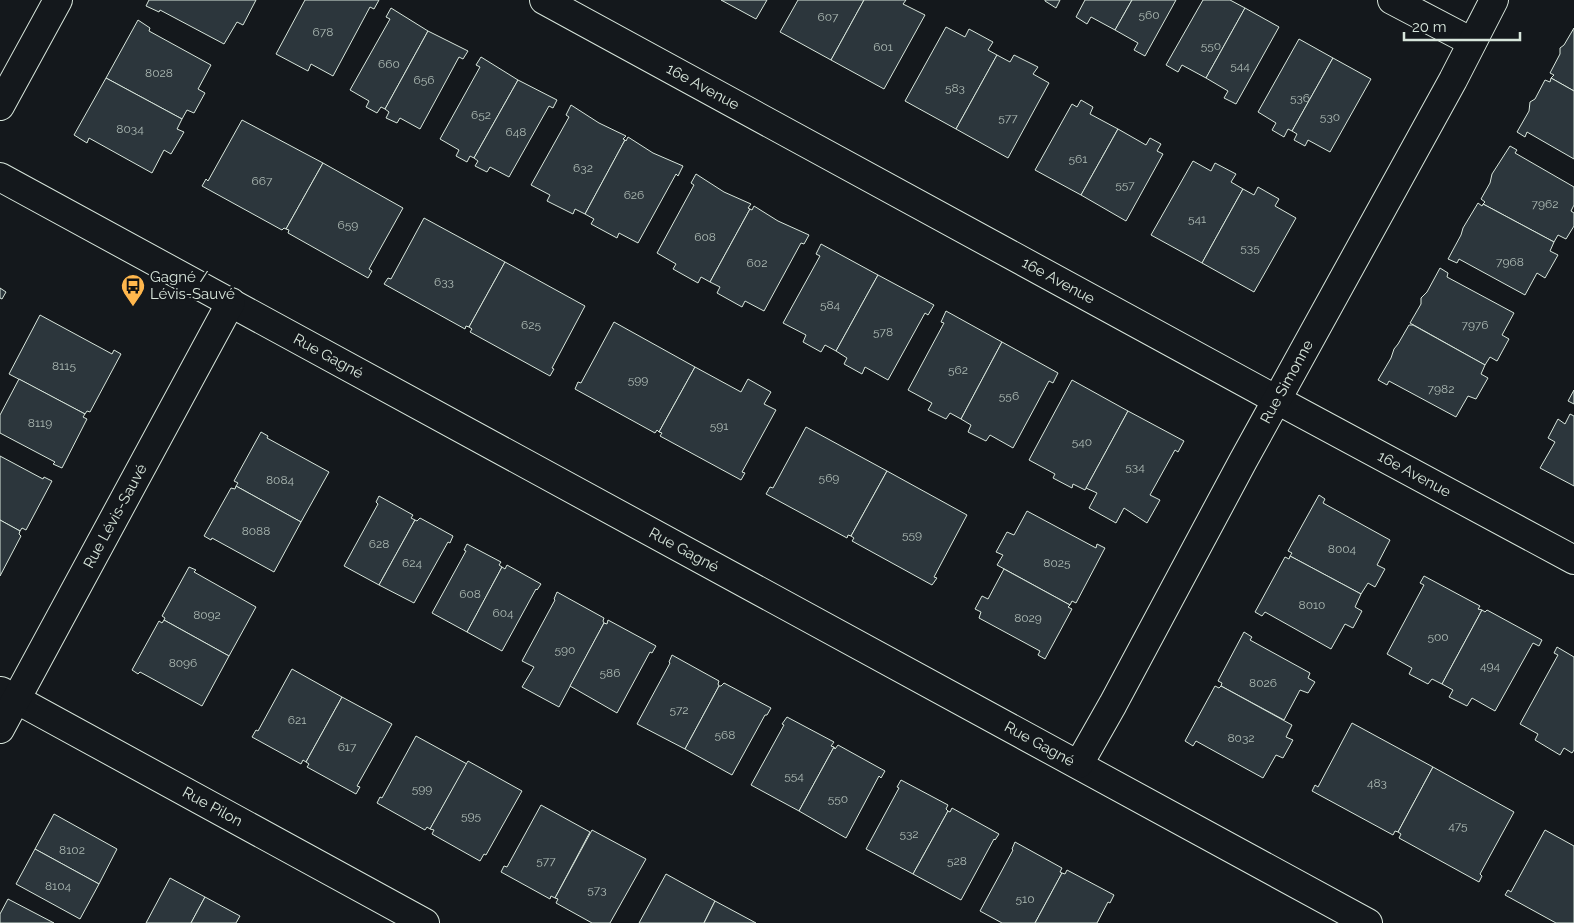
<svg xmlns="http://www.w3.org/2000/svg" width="1574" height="923" viewBox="0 0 1574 923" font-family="Raleway,sans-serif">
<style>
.building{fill:#2c363c;stroke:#d8e6dc}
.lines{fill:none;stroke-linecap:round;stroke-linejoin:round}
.street-casing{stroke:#d8e6dc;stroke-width:30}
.street{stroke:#14181c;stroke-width:28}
.labels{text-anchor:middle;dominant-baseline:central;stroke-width:4;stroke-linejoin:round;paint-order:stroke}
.number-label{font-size:12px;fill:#adbab4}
.street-label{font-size:15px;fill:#d8e6dc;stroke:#14181c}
.poi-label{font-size:15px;fill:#d8e6dc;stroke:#14181c;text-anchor:start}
</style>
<rect width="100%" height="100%" fill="#14181c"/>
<g class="building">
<polygon points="149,0 256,0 243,25 237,22 224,44 160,10 159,12 146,6"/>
<polygon points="305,0 379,0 374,9 370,7 333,76 311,64 308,71 276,54"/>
<polygon points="721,0 767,0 756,19"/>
<polygon points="798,0 864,0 831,60 780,32"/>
<polygon points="864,0 906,0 903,4 925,15 884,89 831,60"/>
<polygon points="1045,0 1060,0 1056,8 1045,1"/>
<polygon points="1085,0 1132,0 1115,30 1091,17 1087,24 1076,17"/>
<polygon points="1132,0 1176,0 1145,56 1134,50 1138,43 1115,30"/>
<polygon points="1203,0 1230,0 1245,8 1206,78 1182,65 1178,72 1166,65"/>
<polygon points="391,8 428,31 385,109 381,107 377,113 366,107 369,101 350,90 390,19 386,17"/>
<polygon points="1245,8 1279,27 1236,104 1224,98 1228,91 1206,78"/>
<polygon points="138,20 150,28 149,31 211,65 198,89 205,93 194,113 187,110 182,119 106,78"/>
<polygon points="946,27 965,37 969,29 993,42 988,50 997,55 956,129 905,101"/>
<polygon points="1574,28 1574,91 1551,78 1554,75 1550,73 1560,54 1560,48 1564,45"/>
<polygon points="428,31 468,51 463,59 459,57 420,129 400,118 397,123 386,118 389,112 385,109"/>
<polygon points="1299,39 1333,58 1292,131 1288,129 1284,137 1272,130 1276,123 1258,112"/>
<polygon points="997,55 1010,62 1014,55 1038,67 1033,74 1049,83 1008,158 956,129"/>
<polygon points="481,57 518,80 474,158 470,156 467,162 456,156 459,150 440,139 480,67 476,65"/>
<polygon points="1333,58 1371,79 1330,152 1308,140 1305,146 1294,140 1297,134 1292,131"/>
<polygon points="106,78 182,119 177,129 184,132 171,154 164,150 152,173 89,138 87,143 74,135"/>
<polygon points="1551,78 1574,91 1574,159 1527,132 1525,137 1517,132 1529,111 1530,102 1535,99 1545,80 1550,82"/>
<polygon points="518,80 557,100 553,108 549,106 509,177 490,167 487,172 475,166 478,161 474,158"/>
<polygon points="1081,100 1093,107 1090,114 1118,129 1081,195 1035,170 1072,104 1077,107"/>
<polygon points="571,105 599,123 626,136 623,139 625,140 585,214 575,209 573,214 547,201 550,195 531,185 569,117 566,115"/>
<polygon points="242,120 323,163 286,229 284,228 282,230 202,186 206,179 208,181"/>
<polygon points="1118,129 1146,145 1150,138 1161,144 1157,151 1163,154 1126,221 1081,195"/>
<polygon points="628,137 653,153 683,166 678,176 676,174 638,243 619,233 617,238 591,224 594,219 585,214 625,140 626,141"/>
<polygon points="1510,146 1517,150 1515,153 1574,187 1574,205 1571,211 1574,213 1574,226 1566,239 1558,235 1554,242 1483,204 1485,202 1481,199 1490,183 1492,174"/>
<polygon points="1193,161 1211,171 1215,163 1236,174 1231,182 1243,189 1202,263 1151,235"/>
<polygon points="323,163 403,208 369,269 372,271 368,278 288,233 289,230 286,229"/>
<polygon points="696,174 724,192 751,204 748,208 750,209 710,282 701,277 698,283 673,269 676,264 657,253 694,185 691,183"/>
<polygon points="1258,187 1279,199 1275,206 1296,218 1254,292 1202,263 1243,189 1254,195"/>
<polygon points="1478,203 1482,206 1483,204 1554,242 1550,251 1558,255 1545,278 1537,273 1525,295 1459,259 1457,263 1448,259 1461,235 1463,228"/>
<polygon points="754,206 778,221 809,235 804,244 801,243 764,311 745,301 742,307 717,293 720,287 710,282 750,209 752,210"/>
<polygon points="424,218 505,262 469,327 466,326 465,329 384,284 388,278 391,279"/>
<polygon points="821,244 878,275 836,351 825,345 821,352 803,342 806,335 783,323 820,256 816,254"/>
<polygon points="505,262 585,306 552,368 554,369 550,376 470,332 472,329 469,327"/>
<polygon points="1440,268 1448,273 1447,277 1514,313 1502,335 1509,339 1497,361 1490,357 1485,365 1410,323 1421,304 1421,298 1427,292"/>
<polygon points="878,275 934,305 928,315 925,313 888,380 865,367 862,374 844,364 847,358 836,351"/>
<polygon points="0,288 6,292 2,299 0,298"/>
<polygon points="946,311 1002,342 961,419 950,413 946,419 928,410 932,403 908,390 944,323 941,322"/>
<polygon points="40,315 112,354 114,350 121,354 90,412 87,411 85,414 9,374"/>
<polygon points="614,322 695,367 659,432 657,430 655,433 575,389 578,382 581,383"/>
<polygon points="1409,325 1413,325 1485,365 1481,374 1488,378 1476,399 1468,396 1456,417 1389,381 1387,385 1378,380 1391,358 1394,349 1398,344"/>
<polygon points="1002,342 1058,373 1053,383 1049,381 1013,448 990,435 986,441 968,432 971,425 961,419"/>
<polygon points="695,367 741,392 748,379 771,392 764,404 776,410 742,472 745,473 741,480 660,436 662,433 659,432"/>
<polygon points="19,379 85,414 83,417 87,419 62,468 53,464 55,462 0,433 0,415"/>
<polygon points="1072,380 1128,411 1085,490 1073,484 1072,488 1053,478 1055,474 1029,460"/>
<polygon points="1574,390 1574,404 1568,401"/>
<polygon points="1128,411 1184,441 1178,452 1175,450 1150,495 1160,500 1147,523 1124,508 1116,523 1089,508 1097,493 1086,488"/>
<polygon points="1570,414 1574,416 1574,486 1540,468 1555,442 1548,438 1558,419 1565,424"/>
<polygon points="806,427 887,471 851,536 848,535 847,538 766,494 770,487 773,488"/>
<polygon points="261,432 268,436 267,438 329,472 301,522 236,486 238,483 234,481"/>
<polygon points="0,456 43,479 44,477 52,481 26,530 22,528 20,531 0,520"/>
<polygon points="887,471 967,515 934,577 937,578 932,585 852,541 854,538 851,536"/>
<polygon points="236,486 301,522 274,572 212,538 211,540 204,536 231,488 235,489"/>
<polygon points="1319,495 1325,499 1323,503 1390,540 1377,565 1385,569 1375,587 1368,583 1361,594 1290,556 1292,553 1288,551"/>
<polygon points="379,496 413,515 411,518 415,520 379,585 344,566 378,504 376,502"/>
<polygon points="1027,511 1096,548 1097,544 1105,548 1076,603 1072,601 1070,605 997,565 1003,555 996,552 1007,532 1014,535"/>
<polygon points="420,518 453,536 450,543 448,542 414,603 379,585 415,520 417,521"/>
<polygon points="0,520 20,531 19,534 21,536 0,576"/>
<polygon points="467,544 501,562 499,565 502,567 467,632 432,613 466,551 464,550"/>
<polygon points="1290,556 1361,594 1355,607 1362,611 1353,628 1345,624 1331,649 1265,612 1262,616 1255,612 1285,557 1289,559"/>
<polygon points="507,565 541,584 537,590 536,589 502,651 467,632 502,567 505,569"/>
<polygon points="189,567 196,570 194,572 256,607 229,656 164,620 165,618 162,616"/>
<polygon points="1004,569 1070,605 1068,607 1072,609 1045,659 1038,655 1040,651 979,618 981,612 975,609 982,596 988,599"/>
<polygon points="1424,576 1480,606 1478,609 1482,610 1442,684 1432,679 1428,684 1409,674 1412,668 1387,654 1424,585 1420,583"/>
<polygon points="557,592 604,618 603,621 604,623 559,707 522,687 534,667 522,661 555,600 554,599"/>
<polygon points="1482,610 1485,612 1487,610 1542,640 1539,646 1533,643 1495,711 1472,698 1467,706 1449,697 1453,690 1442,684"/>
<polygon points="164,620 229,656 202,706 140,672 138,674 132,670 159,621 162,623"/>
<polygon points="608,620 656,646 652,653 650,652 617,713 570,686 604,623 607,624"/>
<polygon points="1244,632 1252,637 1250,640 1310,673 1308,678 1315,682 1308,693 1300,690 1284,720 1221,686 1222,683 1218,681"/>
<polygon points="1557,647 1574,657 1574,750 1572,753 1564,748 1560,755 1535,740 1538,734 1520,724 1558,655 1554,653"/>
<polygon points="672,655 719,681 718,684 719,686 685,749 637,724 670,663 669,662"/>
<polygon points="292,669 342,697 306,762 303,760 301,764 252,737 256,730 258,731"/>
<polygon points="724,683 771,708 767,715 765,715 732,775 685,749 719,686 721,686"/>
<polygon points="1215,686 1219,688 1221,686 1292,725 1286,737 1293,740 1283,758 1276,755 1263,778 1196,741 1193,746 1185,741"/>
<polygon points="342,697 392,724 357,786 360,787 356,794 307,767 309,764 306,762"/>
<polygon points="787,717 834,742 831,746 834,747 799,811 751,785 784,725 782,724"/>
<polygon points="1352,723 1433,767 1398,832 1395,831 1393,835 1312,791 1315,785 1318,787"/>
<polygon points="416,736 467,764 430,829 427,827 425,830 377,803 380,797 382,798"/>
<polygon points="838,745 885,771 881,778 879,776 846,838 799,811 834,747 835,749"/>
<polygon points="468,761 522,791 486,855 484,854 480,861 432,834 434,830 430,829"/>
<polygon points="1433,767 1514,812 1480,874 1482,876 1479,882 1399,838 1401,834 1398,832"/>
<polygon points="901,780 948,805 946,809 948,811 913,874 866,849 899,788 897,787"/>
<polygon points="541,805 590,832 555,898 551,896 550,899 501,872 504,866 507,867"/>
<polygon points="952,808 999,834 995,840 994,839 961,900 913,874 948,811 950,812"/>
<polygon points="54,814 117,849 99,884 35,849"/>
<polygon points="592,830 646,859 610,923 592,923 556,903 558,899 555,898"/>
<polygon points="1545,830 1574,846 1574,923 1556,923 1505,895 1508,890 1511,892"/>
<polygon points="1015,842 1062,868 1060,872 1062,873 1035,923 1002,923 980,911 1013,850 1012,849"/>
<polygon points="35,849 99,884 80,919 16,884"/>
<polygon points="1067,870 1114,895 1110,903 1108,902 1097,923 1035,923 1062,873 1065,874"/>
<polygon points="666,874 715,901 704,923 639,923"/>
<polygon points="170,878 205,897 191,923 146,923"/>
<polygon points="205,897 240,916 236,923 191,923"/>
<polygon points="8,899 54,923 0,923 0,914"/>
<polygon points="715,901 756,923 704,923"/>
</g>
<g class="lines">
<g class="street-casing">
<g id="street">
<path id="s1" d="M544,0l733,400 297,160"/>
<polyline points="1392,0 1472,42"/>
<polyline points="0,106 58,0"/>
<path id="s2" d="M0,177l1368,746"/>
<path id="s3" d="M1,691l424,232"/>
<path id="s4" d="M0,729l231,-427"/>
<path id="s5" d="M1079,764l34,-60 130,-243 210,-381 41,-80"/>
</g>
</g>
<use href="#street" class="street"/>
</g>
<defs>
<g id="bus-pin" transform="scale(1.25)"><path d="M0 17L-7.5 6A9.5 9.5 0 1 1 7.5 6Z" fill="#ffb74d" stroke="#14181c"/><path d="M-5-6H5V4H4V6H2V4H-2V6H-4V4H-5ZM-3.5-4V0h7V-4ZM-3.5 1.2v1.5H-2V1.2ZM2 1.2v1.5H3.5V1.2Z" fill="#111"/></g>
</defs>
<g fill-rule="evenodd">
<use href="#bus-pin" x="133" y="286"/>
</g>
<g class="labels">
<g class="number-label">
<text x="1149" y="15">560</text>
<text x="828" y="17">607</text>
<text x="323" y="32">678</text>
<text x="1211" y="46">550</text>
<text x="883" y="47">601</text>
<text x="389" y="64">660</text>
<text x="1240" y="66">544</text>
<text x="159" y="73">8028</text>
<text x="424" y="80">656</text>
<text x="955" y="88">583</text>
<text x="1300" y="98">536</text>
<text x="481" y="115">652</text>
<text x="1330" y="117">530</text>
<text x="1008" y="118">577</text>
<text x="130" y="129">8034</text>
<text x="516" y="132">648</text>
<text x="1078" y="159">561</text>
<text x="583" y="168">632</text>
<text x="262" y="181">667</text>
<text x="1125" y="185">557</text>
<text x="634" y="195">626</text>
<text x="1545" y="204">7962</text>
<text x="1197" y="219">541</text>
<text x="348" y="225">659</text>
<text x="705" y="237">608</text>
<text x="1250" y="248">535</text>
<text x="1510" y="262">7968</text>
<text x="757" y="263">602</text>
<text x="444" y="282">633</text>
<text x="830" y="305">584</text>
<text x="531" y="325">625</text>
<text x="1475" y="325">7976</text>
<text x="883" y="332">578</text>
<text x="64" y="366">8115</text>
<text x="958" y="370">562</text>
<text x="638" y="380">599</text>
<text x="1441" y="389">7982</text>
<text x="1009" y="396">556</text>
<text x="40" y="423">8119</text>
<text x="719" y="426">591</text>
<text x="1082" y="442">540</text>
<text x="1135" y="467">534</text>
<text x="829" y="478">569</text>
<text x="280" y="480">8084</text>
<text x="256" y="531">8088</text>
<text x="912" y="535">559</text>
<text x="379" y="544">628</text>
<text x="1342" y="549">8004</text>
<text x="412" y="563">624</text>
<text x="1057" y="563">8025</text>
<text x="470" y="594">608</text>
<text x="1312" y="605">8010</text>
<text x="503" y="613">604</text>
<text x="207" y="615">8092</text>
<text x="1028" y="618">8029</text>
<text x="1438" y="637">500</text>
<text x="565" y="650">590</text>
<text x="183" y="663">8096</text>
<text x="1490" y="666">494</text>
<text x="610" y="673">586</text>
<text x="1263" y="683">8026</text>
<text x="679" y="710">572</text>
<text x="297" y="720">621</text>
<text x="725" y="735">568</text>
<text x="1241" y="738">8032</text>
<text x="347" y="747">617</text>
<text x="794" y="776">554</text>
<text x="1377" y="783">483</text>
<text x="422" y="789">599</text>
<text x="838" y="799">550</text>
<text x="471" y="816">595</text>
<text x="1458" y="826">475</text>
<text x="909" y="834">532</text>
<text x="72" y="850">8102</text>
<text x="546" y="861">577</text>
<text x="957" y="861">528</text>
<text x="58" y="886">8104</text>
<text x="597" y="890">573</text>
<text x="1025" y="899">510</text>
</g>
<g class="street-label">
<text stroke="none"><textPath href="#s1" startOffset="181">16e Avenue</textPath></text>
<text stroke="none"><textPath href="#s1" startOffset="586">16e Avenue</textPath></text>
<text stroke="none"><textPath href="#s2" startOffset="374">Rue Gagné</textPath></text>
<text stroke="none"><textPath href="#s5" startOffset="435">Rue Simonne</textPath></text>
<text stroke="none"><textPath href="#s1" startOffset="991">16e Avenue</textPath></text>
<text stroke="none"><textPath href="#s4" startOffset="242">Rue Lévis-Sauvé</textPath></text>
<text stroke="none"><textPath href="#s2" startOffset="779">Rue Gagné</textPath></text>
<text stroke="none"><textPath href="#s2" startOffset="1184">Rue Gagné</textPath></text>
<text stroke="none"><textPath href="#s3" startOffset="241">Rue Pilon</textPath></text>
</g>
<g class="poi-label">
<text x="150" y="277">Gagné /<tspan x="150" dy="17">Lévis-Sauvé</tspan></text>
</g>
</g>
<path d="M1404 32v8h116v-8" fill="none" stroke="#d8e6dc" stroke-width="2.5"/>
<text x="1412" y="32" font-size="15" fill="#d8e6dc" stroke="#14181c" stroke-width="4" paint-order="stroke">20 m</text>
</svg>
